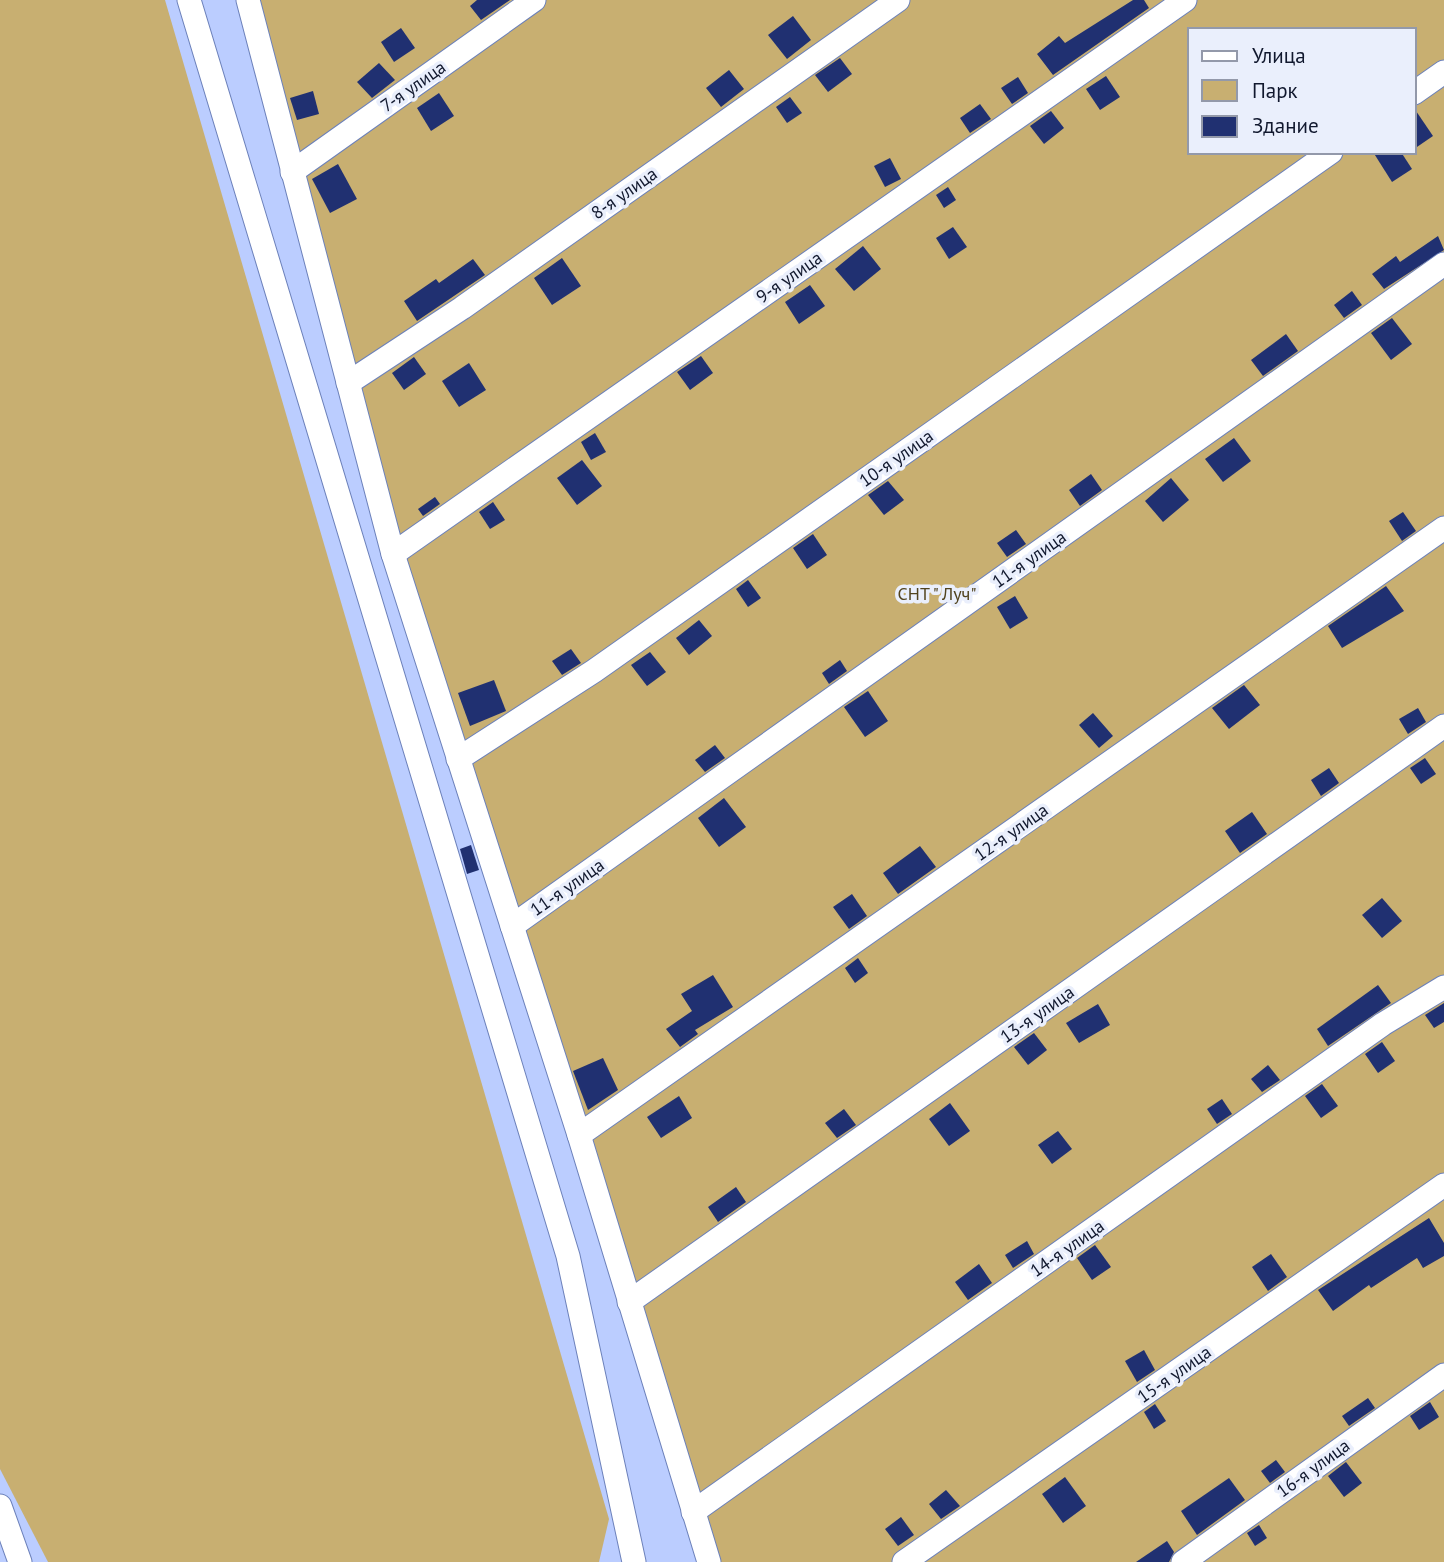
<svg xmlns="http://www.w3.org/2000/svg" width="1444" height="1562" viewBox="0 0 1444 1562" font-family="'PT Sans',sans-serif">
<style>
.green{fill:#c8af71;fill-rule:evenodd}
.building{fill:#203071}
.lines{fill:none;stroke-linecap:round;stroke-linejoin:round}
.minor-casing{stroke:#6c81ba;stroke-width:25}
.minor{stroke:#fff;stroke-width:23}
.labels{text-anchor:middle;dominant-baseline:central;stroke-width:7;stroke-linejoin:round;paint-order:stroke}
.street-label{font-size:18px;fill:#11182e;stroke:#eaeffc}
.park-label{font-size:18px;fill:#51431e;stroke:#eaeffc}
</style>
<rect width="100%" height="100%" fill="#bbcdff"/>
<g class="green">
<polygon points="0,0 165,0 609,1519 599,1562 48,1562 0,1469"/>
<path d="M239,0h1205v1562h-738zM1190,30h224v122h-224z"/>
</g>
<g class="building">
<polygon points="477,0 510,0 481,20 470,6"/>
<polygon points="1133,0 1144,0 1149,8 1053,75 1037,54 1059,36 1065,43"/>
<polygon points="793,16 811,40 787,59 768,35"/>
<polygon points="401,28 415,48 394,62 381,42"/>
<polygon points="840,58 852,74 828,92 815,75"/>
<polygon points="379,63 395,80 372,98 357,82"/>
<polygon points="729,70 744,89 721,107 706,88"/>
<polygon points="1106,76 1120,97 1100,110 1086,89"/>
<polygon points="1018,77 1028,93 1012,104 1001,88"/>
<polygon points="313,91 319,114 297,120 290,98"/>
<polygon points="439,93 454,116 431,131 417,108"/>
<polygon points="790,97 802,113 787,123 776,107"/>
<polygon points="980,104 991,119 970,133 960,118"/>
<polygon points="1414,108 1433,136 1414,149"/>
<polygon points="1051,111 1064,128 1044,144 1030,126"/>
<polygon points="1373,152 1401,152 1412,169 1392,182"/>
<polygon points="890,158 901,179 885,187 874,166"/>
<polygon points="338,164 357,199 330,213 312,179"/>
<polygon points="948,187 956,200 944,208 936,195"/>
<polygon points="953,227 967,247 949,259 936,238"/>
<polygon points="1438,236 1444,250 1384,289 1372,274 1396,256 1400,262"/>
<polygon points="863,246 881,269 854,291 835,269"/>
<polygon points="562,258 581,286 552,305 534,278"/>
<polygon points="473,259 485,275 417,321 404,301 436,279 439,283"/>
<polygon points="810,285 825,306 799,324 785,302"/>
<polygon points="1352,291 1362,305 1344,318 1334,305"/>
<polygon points="1392,318 1412,344 1391,360 1371,333"/>
<polygon points="1286,334 1298,351 1263,376 1251,360"/>
<polygon points="701,356 713,373 690,390 677,372"/>
<polygon points="414,357 426,374 404,390 392,373"/>
<polygon points="469,363 486,390 459,407 442,381"/>
<polygon points="595,433 606,452 591,460 581,442"/>
<polygon points="1234,438 1251,461 1223,482 1205,459"/>
<polygon points="582,460 602,486 577,505 557,478"/>
<polygon points="1091,474 1102,490 1080,506 1069,490"/>
<polygon points="1171,478 1189,500 1163,522 1145,501"/>
<polygon points="888,481 904,500 884,515 868,495"/>
<polygon points="435,497 440,504 423,516 418,509"/>
<polygon points="493,502 505,520 490,529 479,512"/>
<polygon points="1403,512 1416,531 1402,541 1389,521"/>
<polygon points="1016,530 1026,544 1007,557 997,543"/>
<polygon points="813,534 827,555 807,569 793,548"/>
<polygon points="748,580 761,598 748,607 736,589"/>
<polygon points="1386,586 1404,611 1342,648 1328,626"/>
<polygon points="1015,596 1028,618 1010,629 997,607"/>
<polygon points="699,620 712,636 689,655 676,638"/>
<polygon points="571,649 581,663 562,675 552,661"/>
<polygon points="650,652 666,672 647,686 631,665"/>
<polygon points="840,660 847,671 829,684 822,673"/>
<polygon points="494,680 506,711 470,726 458,693"/>
<polygon points="1244,685 1260,705 1229,729 1212,708"/>
<polygon points="868,691 888,721 865,737 844,707"/>
<polygon points="1418,708 1426,722 1408,734 1399,719"/>
<polygon points="1093,713 1113,736 1099,748 1079,725"/>
<polygon points="715,745 725,758 705,772 695,760"/>
<polygon points="1425,758 1436,774 1421,784 1410,768"/>
<polygon points="1329,768 1339,783 1321,796 1311,780"/>
<polygon points="724,798 746,827 719,847 698,818"/>
<polygon points="1252,812 1267,834 1240,853 1225,831"/>
<polygon points="471,845 479,870 467,874 460,849"/>
<polygon points="920,846 936,867 898,894 883,873"/>
<polygon points="852,894 867,916 849,929 833,907"/>
<polygon points="1382,898 1402,921 1382,938 1362,915"/>
<polygon points="858,958 868,973 855,983 845,968"/>
<polygon points="713,975 733,1007 695,1030 698,1034 680,1047 666,1029 692,1011 681,994"/>
<polygon points="1378,985 1391,1003 1328,1046 1317,1029"/>
<polygon points="1444,1003 1444,1022 1434,1028 1425,1015"/>
<polygon points="1098,1004 1110,1025 1079,1043 1066,1023"/>
<polygon points="1034,1033 1047,1050 1028,1065 1014,1047"/>
<polygon points="1382,1042 1395,1061 1378,1073 1365,1054"/>
<polygon points="603,1058 618,1090 588,1110 573,1071"/>
<polygon points="1268,1065 1280,1080 1262,1092 1251,1079"/>
<polygon points="1322,1084 1338,1106 1321,1118 1305,1096"/>
<polygon points="679,1096 692,1118 661,1138 647,1117"/>
<polygon points="1222,1099 1232,1114 1217,1124 1207,1109"/>
<polygon points="950,1103 970,1131 949,1146 929,1119"/>
<polygon points="844,1109 856,1125 837,1138 825,1123"/>
<polygon points="1058,1131 1072,1149 1052,1164 1038,1145"/>
<polygon points="736,1187 746,1202 718,1222 708,1207"/>
<polygon points="1429,1218 1444,1243 1444,1256 1423,1268 1417,1258 1371,1288 1369,1285 1333,1311 1318,1290"/>
<polygon points="1027,1241 1034,1254 1013,1268 1005,1255"/>
<polygon points="1095,1245 1111,1267 1092,1280 1077,1258"/>
<polygon points="1271,1254 1287,1277 1268,1291 1252,1267"/>
<polygon points="979,1264 992,1283 968,1300 955,1282"/>
<polygon points="1144,1350 1155,1370 1137,1382 1125,1361"/>
<polygon points="1368,1398 1375,1408 1349,1426 1342,1416"/>
<polygon points="1430,1402 1439,1417 1419,1430 1410,1416"/>
<polygon points="1155,1404 1166,1421 1154,1429 1144,1412"/>
<polygon points="1276,1460 1285,1472 1270,1483 1261,1471"/>
<polygon points="1346,1462 1362,1483 1344,1497 1328,1476"/>
<polygon points="1065,1477 1086,1506 1063,1523 1042,1494"/>
<polygon points="1229,1478 1245,1500 1197,1535 1181,1511"/>
<polygon points="946,1490 960,1506 941,1519 929,1504"/>
<polygon points="901,1517 914,1535 898,1546 885,1529"/>
<polygon points="1259,1525 1267,1538 1255,1546 1247,1533"/>
<polygon points="1167,1541 1174,1552 1169,1562 1136,1562"/>
</g>
<g class="lines">
<g class="minor-casing">
<g id="minor">
<polyline points="189,0 568,1256 634,1562"/>
<polyline points="248,0 393,554 579,1135 709,1562"/>
<polyline points="1414,93 1444,72"/>
<polyline points="292,172 534,0"/>
<polyline points="348,383 462,308 898,0"/>
<polyline points="393,554 1185,0"/>
<polyline points="458,759 594,671 1331,152"/>
<polyline points="512,926 1444,264"/>
<polyline points="579,1135 1444,528"/>
<polyline points="629,1302 1444,726"/>
<polyline points="0,1506 20,1562"/>
<polyline points="693,1512 1383,1024 1444,987"/>
<polyline points="904,1562 1444,1185"/>
<polyline points="1183,1562 1444,1375"/>
</g>
</g>
<use href="#minor" class="minor"/>
</g>
<g class="labels">
<g class="street-label">
<text transform="translate(413 86) rotate(-35)">7-я улица</text>
<text transform="translate(624 193) rotate(-35)">8-я улица</text>
<text transform="translate(789 277) rotate(-35)">9-я улица</text>
<text transform="translate(896 458) rotate(-35)">10-я улица</text>
<text transform="translate(1029 559) rotate(-35)">11-я улица</text>
<text transform="translate(1011 832) rotate(-35)">12-я улица</text>
<text transform="translate(567 887) rotate(-35)">11-я улица</text>
<text transform="translate(1037 1014) rotate(-35)">13-я улица</text>
<text transform="translate(1067 1248) rotate(-35)">14-я улица</text>
<text transform="translate(1174 1374) rotate(-35)">15-я улица</text>
<text transform="translate(1313 1468) rotate(-36)">16-я улица</text>
</g>
<g class="park-label">
<text x="937" y="593">СНТ " Луч"</text>
</g>
</g>
<rect x="1188" y="28" width="228" height="126" fill="#eaeffc" stroke="#9399aa" stroke-width="2"/>
<rect x="1202" y="51" width="35" height="10" fill="#ffffff" stroke="#9399aa" stroke-width="2"/>
<text x="1252" y="63" font-size="21" fill="#11182e">Улица</text>
<rect x="1202" y="80" width="35" height="21" fill="#c8af71" stroke="#9399aa" stroke-width="2"/>
<text x="1252" y="98" font-size="21" fill="#11182e">Парк</text>
<rect x="1202" y="116" width="35" height="21" fill="#203071" stroke="#9399aa" stroke-width="2"/>
<text x="1252" y="133" font-size="21" fill="#11182e">Здание</text>
</svg>
